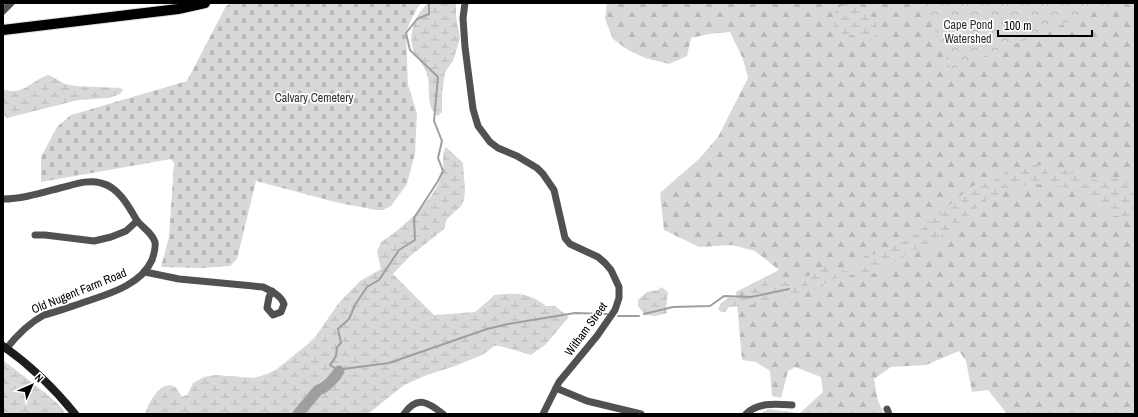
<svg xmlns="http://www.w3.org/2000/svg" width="1138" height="417" viewBox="0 0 1138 417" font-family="'Archivo Narrow',sans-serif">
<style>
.forest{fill:url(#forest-firs)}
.wetland{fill:url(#wetland-marsh)}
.cemetery{fill:url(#cemetery-stones)}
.park{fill:url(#park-crowns)}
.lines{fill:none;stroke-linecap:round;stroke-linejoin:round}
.stream{stroke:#9f9f9f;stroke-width:2}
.river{stroke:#9f9f9f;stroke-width:11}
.primary-casing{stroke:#dbdbdb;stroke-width:12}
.street{stroke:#515151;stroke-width:7}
.secondary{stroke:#1e1e1e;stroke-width:8}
.primary{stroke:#000;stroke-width:10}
.labels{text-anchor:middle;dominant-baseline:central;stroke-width:3.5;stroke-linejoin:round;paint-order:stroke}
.park-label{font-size:12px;fill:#2f2f2f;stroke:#fff}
.street-label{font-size:12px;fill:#000;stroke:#fff}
</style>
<defs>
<pattern id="forest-firs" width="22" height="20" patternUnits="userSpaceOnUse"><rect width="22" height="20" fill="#d8d8d8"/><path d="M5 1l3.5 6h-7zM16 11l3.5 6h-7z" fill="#b8b8b8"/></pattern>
<pattern id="wetland-marsh" width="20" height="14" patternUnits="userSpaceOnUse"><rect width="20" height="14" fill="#d8d8d8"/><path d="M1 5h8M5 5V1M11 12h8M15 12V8" fill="none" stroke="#b8b8b8"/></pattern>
<pattern id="cemetery-stones" width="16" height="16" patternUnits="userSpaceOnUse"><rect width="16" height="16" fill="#d8d8d8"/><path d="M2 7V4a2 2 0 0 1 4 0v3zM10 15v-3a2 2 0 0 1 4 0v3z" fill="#b8b8b8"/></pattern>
<pattern id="park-crowns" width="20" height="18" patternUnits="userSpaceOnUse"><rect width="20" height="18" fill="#d8d8d8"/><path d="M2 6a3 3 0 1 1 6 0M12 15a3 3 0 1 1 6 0" fill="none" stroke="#b8b8b8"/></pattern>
</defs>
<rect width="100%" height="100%" fill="#fff"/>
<polygon class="forest" points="607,3 1135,3 1135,414 1007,414 988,390 972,392 966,361 959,351 926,365 891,367 874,379 878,401 884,414 761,414 768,409 800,413 823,392 821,377 795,367 788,371 781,398 772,396 770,371 756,362 742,360 736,292 779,270 755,251 732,245 699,247 664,230 660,193 700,158 718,137 748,78 743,59 730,32 709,34 691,38 687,56 669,64 645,58 628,50 613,39 605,19"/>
<g class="wetland">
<path d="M429,3h27v13l4,22 -7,23 -8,11 -3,22v18l-4,4c-12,-8 -8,-26 -10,-38 -2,-10 -8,-16 -13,-25 -9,-16 0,-40 14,-50z"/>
<path d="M850,3l3,1 22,15 3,14 -6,7c-11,1 -12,-4 -21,-5 -5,-1 -9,0 -14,-5 -10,-11 0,-26 13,-27z"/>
<path d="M49,75l16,9 11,2 44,2 3,2 -3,4 -11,4 -31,2 -71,18 -4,-4v-25c21,8 29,-10 46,-14z"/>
<path d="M446,147l17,16 2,27 -1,10 -3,6 -14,13 -3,10 -35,28 -16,17 41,41 41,-3 13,-11 6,-6c21,-2 34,-3 52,11h9l14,11 -24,28 -14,10 -31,-9h-6l-10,8 -26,11 -31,10 -23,10 -36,29h-223c3,-10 16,-36 30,-27 4,3 4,7 7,10l6,-3 5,-11 11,-6 12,-2 38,3 13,-4 10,-5 31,-25 8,-8 22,-32 22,-23 21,-12 -4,-17 4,-10c18,-11 52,-41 59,-62 1,-4 3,-8 3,-12 1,-9 -2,-13 3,-21z"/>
<polygon points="1034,165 1058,167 1080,176 1099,181 1113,177 1135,186 1135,217 1112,216 1101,205 1088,197 1068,188 1046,184 1026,185 1008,190 988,199 973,211 961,225 944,233 931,247 926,249 910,250 902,258 895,262 879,272 871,274 858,273 848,276 836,278 829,281 819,288 803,292 795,297 782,297 758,304 729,307 725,312 721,312 718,309 721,303 730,297 737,298 743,296 751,285 757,281 774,279 783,282 789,281 808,276 823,267 830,266 844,271 850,271 855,269 866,254 879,254 895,242 902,242 910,238 972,186 992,182 1003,174 1015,169"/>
<polygon points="661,287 668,292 666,307 667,313 655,316 645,315 638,306 638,300 647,292 658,290"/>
<polygon points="3,360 48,395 62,408 65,414 3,414"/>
</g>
<polygon class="cemetery" points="232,3 420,3 411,20 406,32 408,85 417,113 415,154 407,184 391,206 383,210 376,210 339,203 256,181 237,259 230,266 201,268 161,267 169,237 174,163 171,159 41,182 41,157 57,127 71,115 187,81 226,6"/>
<polygon class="park" points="925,3 1116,3 951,70"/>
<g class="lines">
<g class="stream">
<polyline points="429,3 429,14 417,19 406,33 410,50 438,77 434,121 442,141 438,158 443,171 438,181 414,218 415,240 399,250 379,280 367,287 355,305 349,319 338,329 341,343 337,347 336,356 330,365 339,371 343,369 389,363 487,329 508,324 575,313 607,314"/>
<polyline points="644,314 673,307 710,306 724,296 751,297 789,289"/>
<polyline points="618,316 639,316"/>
</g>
<path class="river" d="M298,414l20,-24c8,-2 17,-12 21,-19"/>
<g class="primary-casing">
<polyline id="primary" points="3,30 178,9 205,3"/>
</g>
<g class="street">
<polyline points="465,3 463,18 465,47 473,109 478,126 490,142 498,148 517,156 537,168 543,174 554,190 565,238 570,244 598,257 605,263 611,270 619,287 619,298 615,310 597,336 559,382 543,414"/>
<polyline points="3,11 11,3"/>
<path d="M3,199c19,0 38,-6 57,-11 13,-3 27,-9 41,-5 17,4 27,22 35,36 5,8 16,13 19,23 1,6 -1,12 -3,18 -12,27 -48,35 -73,44 -12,4 -23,8 -35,11 -15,8 -27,20 -38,34"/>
<polyline points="35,235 45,235 94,241 111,237 126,231 137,221"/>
<path d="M145,272l34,7 84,8c8,4 18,8 21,17l-3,8 -8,3 -6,-7 2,-11 3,-6"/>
<polyline points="556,388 587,401 641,414"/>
<polyline points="887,409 889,414"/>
<path d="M404,414c13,-19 24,-12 39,0"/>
<path d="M746,414c12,-12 30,-10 46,-9"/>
</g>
<path class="secondary" d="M3,346c27,19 51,42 72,68"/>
<use href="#primary" class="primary"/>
</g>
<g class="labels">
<g class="park-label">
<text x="968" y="25">Cape Pond<tspan x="968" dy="14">Watershed</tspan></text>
<text x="314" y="98">Calvary Cemetery</text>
</g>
<g class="street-label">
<text transform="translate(79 291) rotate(-22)">Old Nugent Farm Road</text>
<text transform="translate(586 329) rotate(-54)">Witham Street</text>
</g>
</g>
<rect width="1138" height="417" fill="none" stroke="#000000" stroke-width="8"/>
<g transform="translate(32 385) rotate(45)" stroke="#ffffff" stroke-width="3" paint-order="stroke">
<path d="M0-3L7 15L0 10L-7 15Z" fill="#000000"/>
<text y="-6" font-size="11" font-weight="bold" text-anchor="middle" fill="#000000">N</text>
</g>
<path d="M998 30v6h94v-6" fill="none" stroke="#000000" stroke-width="2"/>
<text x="1004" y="30" font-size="12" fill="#000000" stroke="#ffffff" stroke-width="3" paint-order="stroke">100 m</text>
</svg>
